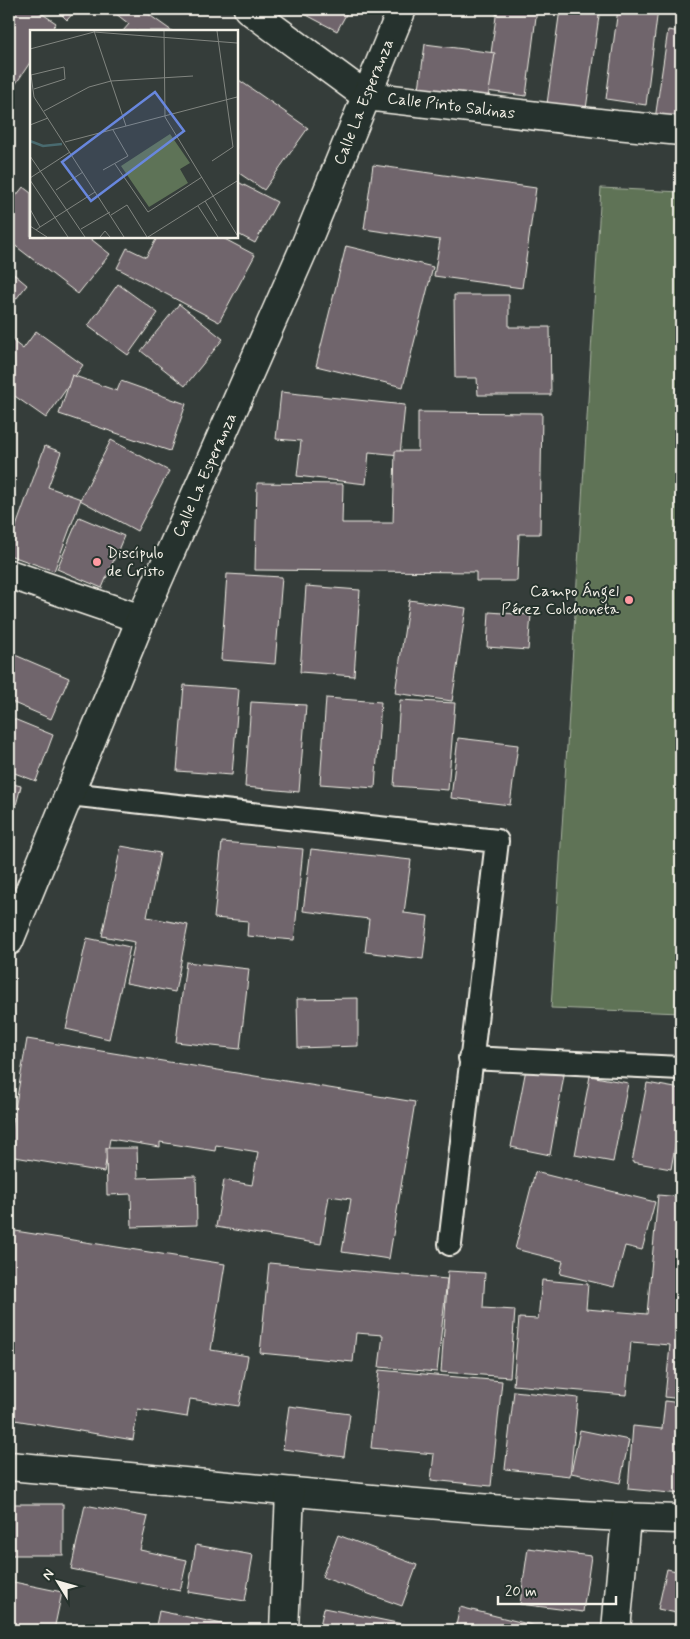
<svg xmlns="http://www.w3.org/2000/svg" width="690" height="1639" viewBox="0 0 690 1639" font-family="Mynerve,sans-serif">
<style>
.green{fill:#5e7357;stroke:#a9b2a0}
.building{fill:#6f656c;stroke:#f4f1e8}
.lines{fill:none;stroke-linecap:round;stroke-linejoin:round}
.lane-casing{stroke:#f4f1e8;stroke-width:26}
.street-casing{stroke:#f4f1e8;stroke-width:31}
.lane{stroke:#26332d;stroke-width:22}
.street{stroke:#26332d;stroke-width:28}
.poi-dot{fill:#ff9aa2;stroke:#26332d;stroke-width:2}
.labels{text-anchor:middle;dominant-baseline:central;stroke-width:4;stroke-linejoin:round;paint-order:stroke}
.street-label{font-size:16px;fill:#f4f1e8;stroke:#26332d}
.poi-label{font-size:16px;fill:#f4f1e8;stroke:#26332d;text-anchor:start}
.inset-river{fill:none;stroke:#496a6f;stroke-width:2.5}
.inset-road{fill:none;stroke:#818580;stroke-width:1}
.view{fill:#6887de;fill-opacity:0.15;stroke:#6887de;stroke-width:2.5}
.inset-edge{fill:none;stroke:#f4f1e8;stroke-width:2.5}
</style>
<rect width="100%" height="100%" fill="#353d3a"/>
<filter id="ink" filterUnits="userSpaceOnUse"><feTurbulence type="fractalNoise" baseFrequency=".02" numOctaves="2"/><feDisplacementMap in="SourceGraphic" scale="10" xChannelSelector="R" yChannelSelector="G"/><feConvolveMatrix kernelMatrix="1 2 1 2 8 2 1 2 1" color-interpolation-filters="sRGB"/></filter>
<g filter="url(#ink)">
<polygon class="green" points="601,188 681,192 681,1013 551,1008"/>
<g class="building">
<polygon points="9,9 35,9 56,23 51,31 31,31 31,61 15,85 9,81"/>
<polygon points="56,9 77,9 67,20"/>
<polygon points="112,9 141,9 172,31 123,31 129,24 111,10"/>
<polygon points="295,9 349,9 337,31"/>
<polygon points="497,9 537,9 526,96 486,91"/>
<polygon points="560,9 600,9 586,109 547,104"/>
<polygon points="618,9 658,9 646,105 606,99"/>
<polygon points="668,30 681,32 681,123 655,119"/>
<polygon points="425,44 495,53 488,98 419,89"/>
<polygon points="236,78 308,128 264,190 236,171"/>
<polygon points="373,165 536,188 522,288 434,276 440,240 364,229"/>
<polygon points="236,181 277,202 255,243 236,233"/>
<polygon points="23,187 31,193 31,236 87,236 110,254 78,294 9,241 9,205"/>
<polygon points="158,236 219,236 255,255 219,322 117,268 127,248 146,257"/>
<polygon points="346,246 433,267 403,387 316,366"/>
<polygon points="9,270 27,285 9,308"/>
<polygon points="118,284 158,313 128,355 88,326"/>
<polygon points="454,295 509,295 509,327 550,327 551,395 478,395 477,378 455,378"/>
<polygon points="179,304 223,339 185,386 141,351"/>
<polygon points="36,331 83,365 46,418 9,392 9,338 23,349"/>
<polygon points="72,375 117,391 121,381 186,404 170,451 59,414"/>
<polygon points="281,392 405,405 400,455 369,452 366,484 297,476 301,441 276,439"/>
<polygon points="418,412 542,413 540,534 519,534 517,581 476,581 476,572 255,570 257,483 343,484 342,523 393,523 395,451 418,451"/>
<polygon points="111,440 169,471 137,531 80,500"/>
<polygon points="45,446 61,452 48,487 81,499 54,571 9,555 9,546"/>
<polygon points="79,517 124,536 102,588 57,569"/>
<polygon points="227,574 282,577 275,664 221,660"/>
<polygon points="306,586 360,590 354,676 300,672"/>
<polygon points="409,600 466,608 452,701 395,693"/>
<polygon points="489,612 531,615 528,650 487,647"/>
<polygon points="15,655 69,678 51,719 9,701 9,670"/>
<polygon points="184,685 239,689 232,775 177,771"/>
<polygon points="326,698 381,702 375,788 320,784"/>
<polygon points="400,700 455,703 448,790 394,786"/>
<polygon points="251,702 306,705 299,792 245,787"/>
<polygon points="9,717 53,735 36,781 9,771"/>
<polygon points="458,738 518,745 510,805 451,798"/>
<polygon points="9,783 21,786 10,828 9,828"/>
<polygon points="222,842 303,849 294,940 247,936 248,921 214,918"/>
<polygon points="121,846 160,853 147,917 188,925 175,992 126,983 135,942 102,936"/>
<polygon points="311,849 411,860 404,913 428,916 423,959 365,952 369,919 303,911"/>
<polygon points="87,938 130,947 109,1039 66,1029"/>
<polygon points="186,962 249,969 240,1049 176,1042"/>
<polygon points="358,998 358,1046 298,1048 297,999"/>
<polygon points="27,1039 415,1102 389,1259 342,1252 351,1199 329,1196 321,1244 216,1227 224,1180 252,1185 258,1152 216,1145 215,1151 160,1142 160,1147 110,1139 104,1172 9,1156 9,1144"/>
<polygon points="526,1069 564,1075 550,1155 511,1147"/>
<polygon points="590,1076 628,1083 613,1162 575,1155"/>
<polygon points="647,1083 681,1089 681,1112 671,1169 632,1162"/>
<polygon points="106,1148 137,1148 138,1178 196,1176 197,1225 132,1227 131,1194 107,1195"/>
<polygon points="535,1172 655,1202 642,1250 625,1246 614,1287 560,1274 563,1261 515,1249"/>
<polygon points="658,1195 681,1197 681,1399 665,1397 670,1345 631,1342 626,1395 513,1385 519,1318 538,1319 542,1280 588,1284 586,1309 647,1314"/>
<polygon points="9,1230 225,1264 211,1350 248,1356 239,1406 190,1399 187,1417 138,1409 133,1440 9,1419"/>
<polygon points="269,1263 447,1279 437,1372 379,1367 383,1335 356,1333 353,1362 260,1353"/>
<polygon points="448,1271 485,1273 483,1308 515,1310 510,1377 441,1372"/>
<polygon points="379,1370 502,1381 491,1486 431,1480 434,1454 371,1448"/>
<polygon points="514,1391 578,1398 570,1476 505,1469"/>
<polygon points="665,1401 681,1403 681,1494 628,1489 633,1426 662,1429"/>
<polygon points="289,1406 350,1414 344,1457 283,1449"/>
<polygon points="580,1430 629,1440 620,1483 571,1473"/>
<rect x="9" y="1504" width="54" height="51"/>
<polygon points="85,1505 148,1517 140,1550 187,1560 180,1591 71,1569"/>
<polygon points="338,1535 417,1565 402,1606 322,1577"/>
<polygon points="196,1545 253,1555 245,1601 188,1592"/>
<polygon points="528,1548 591,1556 583,1612 520,1604"/>
<polygon points="667,1569 681,1572 681,1614 658,1609"/>
<polygon points="9,1581 62,1592 54,1630 36,1630 9,1625"/>
<polygon points="460,1607 552,1630 455,1630"/>
<polygon points="324,1608 407,1625 406,1630 319,1630"/>
<polygon points="159,1611 242,1628 242,1630 155,1630"/>
</g>
<g class="lines">
<g class="lane-casing">
<g id="lane">
<polyline points="69,794 497,841 450,1244"/>
<polyline points="470,1058 681,1068"/>
</g>
</g>
<g class="street-casing">
<g id="street">
<polyline points="248,9 366,96 616,125 681,131"/>
<polyline points="9,574 141,619"/>
<polyline points="9,941 141,619 305,246 402,9"/>
<path d="M9,1466c132,13 264,25 396,36 92,8 184,15 276,17"/>
<polyline points="284,1630 290,1493"/>
<polyline points="616,1630 626,1518"/>
</g>
</g>
<use href="#lane" class="lane"/>
<use href="#street" class="street"/>
</g>
</g>
<g class="poi-dot">
<circle cx="97" cy="562" r="5"/>
<circle cx="629" cy="600" r="5"/>
</g>
<g class="labels">
<g class="street-label">
<text transform="translate(364 102) rotate(-68)">Calle La Esperanza</text>
<text transform="translate(451 106) rotate(7)">Calle Pinto Salinas</text>
<text transform="translate(205 475) rotate(-66)">Calle La Esperanza</text>
</g>
<g class="poi-label">
<text x="107" y="553">Discípulo<tspan x="107" dy="18">de Cristo</tspan></text>
<text x="619" y="591" text-anchor="end">Campo Ángel<tspan x="619" dy="18">Pérez Colchoneta</tspan></text>
</g>
</g>
<g transform="translate(30 30)">
<rect width="208" height="208" fill="#353d3a"/>
<path d="M140,104l20,29 -10,6 8,14 -39,24 -28,-41z" fill="#5e7357"/>
<path class="inset-river" d="M0,111l13,5 19,-2"/>
<path class="inset-road" d="M64,1l32,95M134,1l1,86 72,118M0,19l64,-17 143,11M4,59l31,-10 -1,-12 -33,8 3,22 90,140M14,81l45,-24 22,-6 82,-5M0,95l18,-7M35,112l172,-45M0,126l55,81M182,131l21,-14 -16,-116M85,134l33,48 54,-35M73,140l25,-14 -15,-26M0,148l40,-26M0,150l38,57M26,160l27,-18M175,171l12,20M168,176l20,31M0,179l10,18 -4,3M81,185l16,-10 20,32M0,196l17,11M10,197l55,-35M51,199l29,-17M70,207l5,-6 5,6M118,207l89,-56"/>
<path class="view" d="M125,62l29,39 -93,70 -29,-39z"/>
<rect width="208" height="208" class="inset-edge"/>
</g>
<rect width="690" height="1639" fill="none" stroke="#26332d" stroke-width="30"/>
<rect x="15" y="15" width="660" height="1609" fill="none" stroke="#f4f1e8" stroke-width="2" filter="url(#ink)"/>
<g transform="translate(58 1582) rotate(307)" stroke="#26332d" stroke-width="4" paint-order="stroke">
<path d="M0-4L9 19L0 12L-9 19Z" fill="#f4f1e8"/>
<text y="-8" font-size="14" font-weight="bold" text-anchor="middle" fill="#f4f1e8">N</text>
</g>
<path d="M498 1596v8h118v-8" fill="none" stroke="#f4f1e8" stroke-width="2.5"/>
<text x="505" y="1596" font-size="15" fill="#f4f1e8" stroke="#26332d" stroke-width="4" paint-order="stroke">20 m</text>
</svg>
